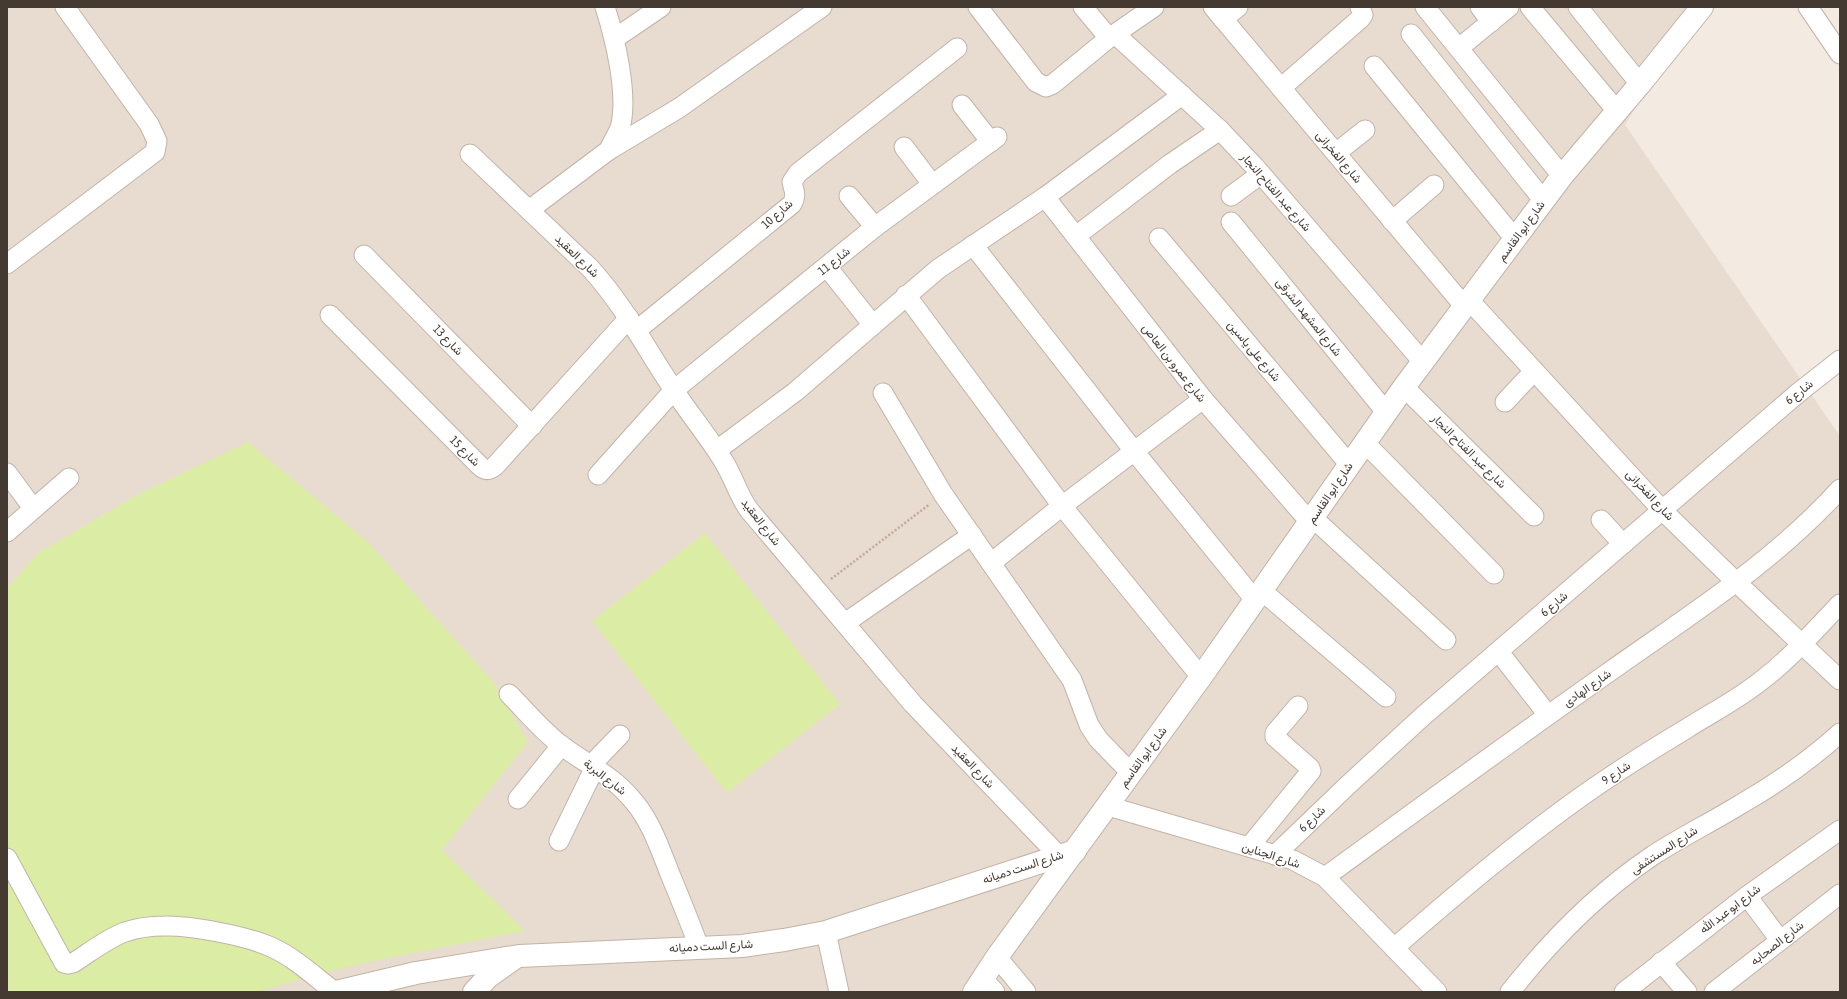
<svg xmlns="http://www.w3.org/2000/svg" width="1847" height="999" viewBox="0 0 1847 999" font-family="'Asap Condensed',Vazirmatn,sans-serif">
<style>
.residential{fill:#e8dbcf}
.green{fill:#dbeda5}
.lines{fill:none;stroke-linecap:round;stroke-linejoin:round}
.minor-casing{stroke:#c2b3a7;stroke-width:21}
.tertiary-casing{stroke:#c2b3a7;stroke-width:24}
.path{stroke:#c3a993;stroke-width:2.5;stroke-dasharray:2 2;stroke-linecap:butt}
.minor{stroke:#fff;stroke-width:19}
.tertiary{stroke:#fff;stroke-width:22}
.labels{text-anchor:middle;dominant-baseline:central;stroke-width:3;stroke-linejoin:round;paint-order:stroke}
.street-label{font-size:12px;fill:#453a32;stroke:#fff}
</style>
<rect width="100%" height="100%" fill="#f3ebe2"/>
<polygon class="residential" points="7,7 1694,7 1625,125 1840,436 1840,992 7,992"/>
<g class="green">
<polygon points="248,442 368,542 493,682 528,742 442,850 525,931 377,960 319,974 257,992 7,992 7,588 38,553 137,495"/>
<polygon points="705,533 840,704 727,793 592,621"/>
</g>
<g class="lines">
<g class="minor-casing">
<g id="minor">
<path d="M605,7c10,31 24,89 15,121 -3,7 -8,15 -11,22"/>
<polyline points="978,7 1036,82 1046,87 1053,84 1109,38 1154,7"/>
<polyline points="1083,7 1109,38"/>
<polyline points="1213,7 1465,307"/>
<polyline points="1425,7 1562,176"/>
<polyline points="1480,7 1491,22"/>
<polyline points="1530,7 1617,111"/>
<polyline points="1578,7 1640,84"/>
<polyline points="1808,7 1840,54"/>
<polyline points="1223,19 1238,7"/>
<polyline points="1115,34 1220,130 1255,167 1423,362"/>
<polyline points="1411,34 1543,200"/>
<polyline points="614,39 661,7"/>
<polyline points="1459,48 1509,7"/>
<polyline points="1374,66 1515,239"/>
<polyline points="1281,88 1361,18 1363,15 1360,7"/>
<polyline points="962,105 991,142"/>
<polyline points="904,147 932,184"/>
<polyline points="1336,153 1365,130"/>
<path d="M470,154l120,114c34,37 56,81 84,122 16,25 35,47 50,72 10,16 14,33 25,48l164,194 146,152"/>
<polyline points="849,196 875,227"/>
<polyline points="1231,196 1261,174"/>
<polyline points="1045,197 1203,399 1310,522"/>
<polyline points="529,210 609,150 679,108 822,7"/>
<polyline points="1392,221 1434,185"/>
<polyline points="1231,222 1386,412"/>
<polyline points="1076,236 1170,164 1220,130"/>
<polyline points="1159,238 1349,464"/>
<polyline points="973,245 1134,451 1255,600"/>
<polyline points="364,255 532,426"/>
<polyline points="7,264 155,152 157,141 149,124 65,7"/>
<polyline points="827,267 873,325"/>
<polyline points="906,295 1062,506 1201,677"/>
<polyline points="1470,301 1662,510 1736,582 1840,680"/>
<path d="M330,315l149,150c6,6 10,6 16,1l134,-148"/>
<path d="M637,330l155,-126c5,-9 2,-13 0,-22l6,-9 159,-125"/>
<polyline points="1404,387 1534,516"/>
<polyline points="883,393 943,494 1072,680 1089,725 1098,739 1131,773"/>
<polyline points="1505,402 1534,371"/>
<polyline points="1364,442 1494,574"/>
<polyline points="717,450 795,392 938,269 1045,197 1182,95"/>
<polyline points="7,473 33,508"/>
<polyline points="598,475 674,390 875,227 997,137"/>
<polyline points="1313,518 1446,640"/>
<polyline points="1601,520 1623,544"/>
<polyline points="7,532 69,478"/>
<polyline points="991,563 1062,506 1203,399"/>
<polyline points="1261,590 1386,697"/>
<polyline points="845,623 972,535"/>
<polyline points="1499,652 1548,715"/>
<path d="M509,694c17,17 33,37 52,51 23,18 49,29 68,51 21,22 30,50 41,78 10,24 20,49 29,73"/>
<polyline points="591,765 620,735"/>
<polyline points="518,799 561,746"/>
<polyline points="1108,806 1293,860 1325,877 1437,992"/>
<polyline points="559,841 595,767"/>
<polyline points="1249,847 1311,771 1310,768 1275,737 1275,733 1298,706"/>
<polyline points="1275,855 1348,785 1422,717 1798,393 1840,360"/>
<path d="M7,858l57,105 4,1 5,-1c16,-10 33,-24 52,-31 12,-4 26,-6 39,-6 25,-1 83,10 107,21 23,10 44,30 64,45"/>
<path d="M1325,877c95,-69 190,-139 287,-207 79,-56 162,-108 228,-181"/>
<polyline points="1747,896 1780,940"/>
<polyline points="826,932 839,992"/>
<path d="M1394,948c61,-53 122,-105 188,-152 34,-24 69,-46 104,-67 25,-16 53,-30 76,-49 29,-22 53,-50 78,-76"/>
<polyline points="997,957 1026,992"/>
<polyline points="1661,962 1687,992"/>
<polyline points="983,979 995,992"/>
<path d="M1510,992c41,-52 86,-98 142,-136 29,-19 60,-34 89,-52 35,-20 69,-44 99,-71"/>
<polyline points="1624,992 1747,896 1840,830"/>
<polyline points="1714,992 1840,894"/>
</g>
</g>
<g class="tertiary-casing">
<g id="tertiary">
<polyline points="336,992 416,973 519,956 742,946 784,940 826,932 1075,851"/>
<polyline points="474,992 488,977 516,957"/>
<polyline points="974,992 997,957 1201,677 1404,387 1562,176 1640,84 1702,7"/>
</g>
</g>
<polyline class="path" points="831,579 930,504"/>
<use href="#minor" class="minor"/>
<use href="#tertiary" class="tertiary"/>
</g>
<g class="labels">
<g class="street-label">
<text transform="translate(1339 157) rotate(50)">شارع الفخرانى</text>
<text transform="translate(1276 192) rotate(49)">شارع عبد الفتاح النجار</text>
<text transform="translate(777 214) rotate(-42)">شارع 10</text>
<text transform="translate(1521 231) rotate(-54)">شارع ابو القاسم</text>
<text transform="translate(577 256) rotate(44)">شارع العقيد</text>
<text transform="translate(834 261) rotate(-39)">شارع 11</text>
<text transform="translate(1309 317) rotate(51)">شارع المشهد الشرقى</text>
<text transform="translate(448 340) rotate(46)">شارع 13</text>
<text transform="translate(1254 351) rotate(50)">شارع على ياسين</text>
<text transform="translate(1174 363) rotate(52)">شارع عمرو بن العاص</text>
<text transform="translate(1799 392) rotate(-39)">شارع 6</text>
<text transform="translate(465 451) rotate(45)">شارع 15</text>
<text transform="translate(1469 451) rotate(45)">شارع عبد الفتاح النجار</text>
<text transform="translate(1330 493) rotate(-56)">شارع ابو القاسم</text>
<text transform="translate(1650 495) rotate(47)">شارع الفخرانى</text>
<text transform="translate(761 522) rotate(52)">شارع العقيد</text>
<text transform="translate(1554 604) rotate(-41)">شارع 6</text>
<text transform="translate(1587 688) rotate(-35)">شارع الهادى</text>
<text transform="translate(1143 757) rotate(-54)">شارع ابو القاسم</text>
<text transform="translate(973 766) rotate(46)">شارع العقيد</text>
<text transform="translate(1616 773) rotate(-34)">شارع 9</text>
<text transform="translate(605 777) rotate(38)">شارع البربة</text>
<text transform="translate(1312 819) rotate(-44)">شارع 6</text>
<text transform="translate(1664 850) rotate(-33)">شارع المستشفى</text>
<text transform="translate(1271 855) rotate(18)">شارع الجناين</text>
<text transform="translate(1023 867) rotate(-18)">شارع الست دميانه</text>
<text transform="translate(1730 909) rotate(-37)">شارع ابو عبد الله</text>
<text transform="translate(1777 943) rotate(-38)">شارع الصحابه</text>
<text transform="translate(711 946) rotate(-3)">شارع الست دميانه</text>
</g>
</g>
<rect width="1847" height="999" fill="none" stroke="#453a32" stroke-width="16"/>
</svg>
